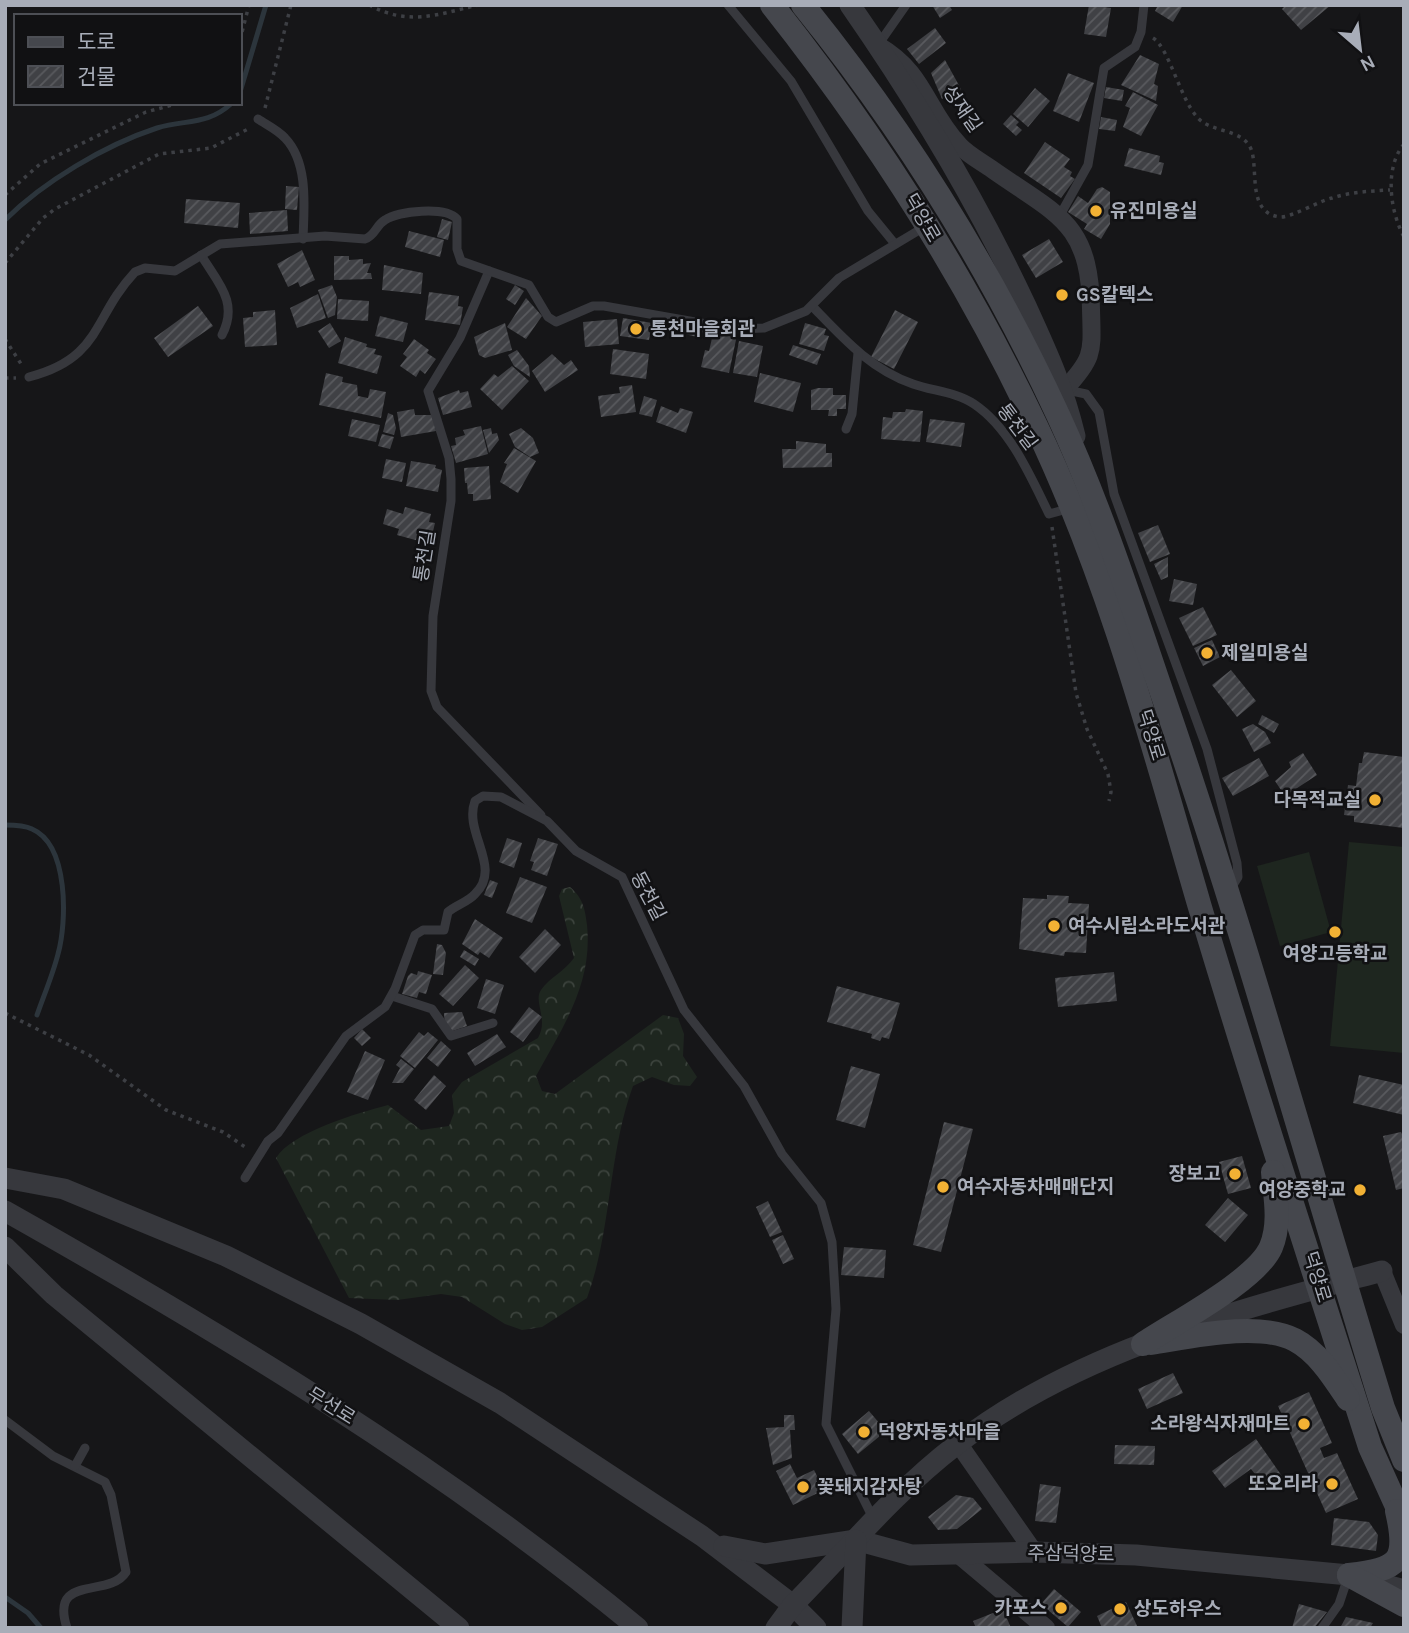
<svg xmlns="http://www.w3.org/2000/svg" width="1409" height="1633" viewBox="0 0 1409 1633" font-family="Karla,'Noto Sans KR',sans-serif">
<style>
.forest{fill:url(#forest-crowns)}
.garden{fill:#1e261f}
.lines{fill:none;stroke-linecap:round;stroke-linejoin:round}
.stream{stroke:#2c353c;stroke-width:5}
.building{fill:url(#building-hatch)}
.path{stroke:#3d3f44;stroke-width:3.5;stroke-dasharray:3.5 5;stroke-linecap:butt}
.service{stroke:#37383d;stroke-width:9}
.minor{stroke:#37383d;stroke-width:18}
.tertiary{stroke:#37383d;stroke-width:21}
.secondary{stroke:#45474d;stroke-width:24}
.poi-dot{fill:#f2b134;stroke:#111113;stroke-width:2.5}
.labels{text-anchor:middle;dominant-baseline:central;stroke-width:5;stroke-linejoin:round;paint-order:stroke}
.street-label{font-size:19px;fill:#a8adb8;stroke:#111113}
.poi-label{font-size:19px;font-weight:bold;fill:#a8adb8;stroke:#111113;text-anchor:start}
</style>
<defs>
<pattern id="forest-crowns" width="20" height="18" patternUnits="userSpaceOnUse" patternTransform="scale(1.75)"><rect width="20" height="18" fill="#1e261f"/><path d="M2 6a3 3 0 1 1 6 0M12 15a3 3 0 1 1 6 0" fill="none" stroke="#3c433d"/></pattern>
<pattern id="building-hatch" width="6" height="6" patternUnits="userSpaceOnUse" patternTransform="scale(1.75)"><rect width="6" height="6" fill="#404145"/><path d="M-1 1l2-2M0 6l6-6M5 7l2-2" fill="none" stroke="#595a5e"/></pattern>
</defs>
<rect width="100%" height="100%" fill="#161618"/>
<path class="forest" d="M570,887c13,11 15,22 17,38 6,58 -24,102 -51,151l6,15 13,3 108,-79 15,3 6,16 -1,22 14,21 -7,9 -16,-1 -22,-8 -19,9c-25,68 -21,143 -46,212l-45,29 -20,3 -17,-6 -43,-27 -21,-3 -44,6 -48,-2 -73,-140c16,-26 82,-45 112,-53l33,25 28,-4 5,-13 -2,-18 10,-13 76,-44c11,-19 -5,-36 3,-48 8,-12 24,-19 33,-32l-15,-62 3,-7z"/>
<g class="garden">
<polygon points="1349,842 1404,847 1404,1053 1330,1046"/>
<polygon points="1309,852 1331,932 1280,946 1257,866"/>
</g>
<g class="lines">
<g class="stream">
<polyline points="240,92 266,5"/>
<path d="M5,220c38,-38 100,-75 152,-92 29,-9 50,-2 75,-25"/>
<path d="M5,825c9,0 19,0 27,4 37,16 35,93 26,125 -5,20 -14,41 -21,61"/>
<polyline points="5,1597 28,1613 41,1628"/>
</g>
</g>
<g class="building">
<polygon points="932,5 949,5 952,10 940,18"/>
<polygon points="1089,5 1111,8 1106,37 1084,34"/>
<polygon points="1158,5 1183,5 1173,22 1155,11"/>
<polygon points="1286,5 1331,5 1301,30 1282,9"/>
<polygon points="935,28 946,43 919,64 907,49"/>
<polygon points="1140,55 1159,64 1154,84 1158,86 1156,101 1121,85"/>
<polygon points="945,60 961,89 942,99 931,73"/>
<polygon points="1068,73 1094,83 1079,122 1053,111"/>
<polygon points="1106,87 1124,90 1122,101 1104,98"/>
<polygon points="1035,88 1050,101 1028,127 1013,114"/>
<polygon points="1133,92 1158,105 1141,136 1123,127 1130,108 1125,106"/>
<polygon points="1011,115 1019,122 1016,125 1022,130 1016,136 1003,124"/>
<polygon points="1101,117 1117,120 1115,131 1099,129"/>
<polygon points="1045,142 1070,159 1064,167 1072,172 1070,176 1075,179 1061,198 1024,173"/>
<polygon points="1129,148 1160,156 1159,162 1164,163 1161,175 1124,166"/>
<polygon points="286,186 299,187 297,210 285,209"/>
<polygon points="1102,187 1110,192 1110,224 1101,239 1084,229 1087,224 1068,212 1078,196 1088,203 1097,189"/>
<polygon points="186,199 240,203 238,228 184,223"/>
<polygon points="287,210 288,231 250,234 249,213"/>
<polygon points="442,219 452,222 448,240 437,237"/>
<polygon points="409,231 444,240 440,257 405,247"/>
<polygon points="1049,239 1063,262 1036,278 1022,255"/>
<polygon points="302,250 315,280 300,287 298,282 288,287 277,264"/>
<polygon points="334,256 349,256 349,260 363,259 363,264 371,263 367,273 371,273 372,279 334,280"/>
<polygon points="384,265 423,273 421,294 382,290"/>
<polygon points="332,285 337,297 335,315 328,318 318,290"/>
<polygon points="515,285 524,291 515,305 506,299"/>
<polygon points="429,292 459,296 458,306 463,307 460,325 425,320"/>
<polygon points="318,294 326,318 297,328 290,308"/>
<polygon points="526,298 542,316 526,339 507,327"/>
<polygon points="338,299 369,301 368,321 337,319"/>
<polygon points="198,306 213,326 168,357 154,338"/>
<polygon points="275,310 277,345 245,347 243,318 253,317 253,312"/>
<polygon points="895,310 918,322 894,369 871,357"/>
<polygon points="380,316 408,323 403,342 375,336"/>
<polygon points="623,318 652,323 649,340 620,336"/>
<polygon points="617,319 619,344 585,347 583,322"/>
<polygon points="330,323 341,341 329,348 318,331"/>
<polygon points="505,323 512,350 485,358 479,355 474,337"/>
<polygon points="805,323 826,329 824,335 829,336 824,351 799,344"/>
<polygon points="683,324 703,329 701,338 681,333"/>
<polygon points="718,332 737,335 729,373 701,367 705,350 709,351 713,334 717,335"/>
<polygon points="345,337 367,344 366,347 376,349 374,354 382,356 377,374 338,363"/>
<polygon points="414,339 429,350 427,353 436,359 425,374 420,370 416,377 400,366 407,357 403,354"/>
<polygon points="739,341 763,346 757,377 733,373"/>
<polygon points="793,345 821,354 817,365 789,355"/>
<polygon points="613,349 649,354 646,379 610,374"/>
<polygon points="517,350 529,366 530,377 514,366 508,355"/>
<polygon points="552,354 564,365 571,360 578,370 545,392 532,371"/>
<polygon points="512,366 529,381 502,410 480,389 494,374 498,377"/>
<polygon points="326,373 343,377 342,382 357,385 358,396 368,398 370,389 386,392 381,418 319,405"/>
<polygon points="760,373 801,383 793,412 754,402"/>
<polygon points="632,385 636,412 601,417 598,396 620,393 619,387"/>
<polygon points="818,388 833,388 833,395 846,395 846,409 837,409 837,416 828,416 829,410 811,410 811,390"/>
<polygon points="459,390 460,393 468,391 472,407 443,415 438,398"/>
<polygon points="644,396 657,400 652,417 639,414"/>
<polygon points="661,406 678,413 680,408 693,412 686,433 656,422"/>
<polygon points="414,409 415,415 433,415 436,431 401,437 397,412"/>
<polygon points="906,409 923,411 920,442 881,439 883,417 892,418 893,412 905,412"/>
<polygon points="388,413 393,415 396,428 394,435 383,432"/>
<polygon points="352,419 380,425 376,442 348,436"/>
<polygon points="930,419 965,423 961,447 926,442"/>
<polygon points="481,426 488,454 456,463 451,446 456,445 455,438 465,435 463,430"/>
<polygon points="491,428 492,434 497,433 499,440 489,453 483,430"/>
<polygon points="521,428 533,438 539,453 530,457 515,447 509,434"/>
<polygon points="382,434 394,437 390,449 378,446"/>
<polygon points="796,441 826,444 826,453 832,453 832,467 783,468 782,449 796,449"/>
<polygon points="514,448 536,461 518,493 500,482 507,464 504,463"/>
<polygon points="386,459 406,463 402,482 382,478"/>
<polygon points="411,461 436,465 435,468 442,470 438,492 406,486"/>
<polygon points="489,466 491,499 473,501 473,494 468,494 467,483 465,483 464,468"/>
<polygon points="405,507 431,514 429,522 435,523 430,544 397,535 399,529 383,524 387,509 403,514"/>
<polygon points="1158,525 1170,554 1150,562 1138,533"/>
<polygon points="1168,557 1168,577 1161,580 1154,564"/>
<polygon points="1174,579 1197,584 1193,605 1169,601"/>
<polygon points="1203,607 1217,635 1193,646 1179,618"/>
<polygon points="1212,640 1220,657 1203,666 1194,648"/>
<polygon points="1231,670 1256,701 1237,717 1212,685"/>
<polygon points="1262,715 1279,724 1274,733 1258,724"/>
<polygon points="1253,724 1265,732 1271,743 1254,752 1242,729"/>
<polygon points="1364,752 1404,757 1404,828 1354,822 1354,816 1344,815 1348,785 1356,786 1359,763 1362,763"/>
<polygon points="1303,753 1317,775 1285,796 1275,781 1291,767 1289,762"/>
<polygon points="1259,758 1269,776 1233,796 1222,778"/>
<polygon points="507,838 522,843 514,868 499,862"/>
<polygon points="538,838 558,844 547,876 531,870 534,862 530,861"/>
<polygon points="520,877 547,887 532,923 506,913"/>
<polygon points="490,880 498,883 492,898 484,895"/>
<polygon points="1047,895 1069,896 1068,903 1089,904 1086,953 1065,952 1064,956 1019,949 1023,898 1047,899"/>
<polygon points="475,919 503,938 489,958 480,952 478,955 462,944"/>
<polygon points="545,929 561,945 535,973 519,957"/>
<polygon points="437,944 442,945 446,953 443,975 433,974"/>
<polygon points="464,950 479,959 475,966 460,957"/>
<polygon points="465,965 479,978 453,1006 439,994"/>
<polygon points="418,971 432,975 426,994 419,992 417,998 402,994 408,976 411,973 417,975"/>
<polygon points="1114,972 1117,1001 1058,1007 1055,978"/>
<polygon points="486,979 504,985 495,1014 477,1008"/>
<polygon points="837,986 900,1003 889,1039 882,1037 880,1041 871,1038 872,1034 827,1022"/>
<polygon points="529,1007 542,1017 523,1042 510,1032"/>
<polygon points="462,1012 467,1026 450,1032 445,1028 444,1013"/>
<polygon points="362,1029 371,1038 362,1046 354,1038"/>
<polygon points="419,1032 424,1036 428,1032 438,1040 415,1068 400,1056"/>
<polygon points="497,1034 506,1047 475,1066 467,1053"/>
<polygon points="441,1041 451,1050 438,1067 427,1058"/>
<polygon points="365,1051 385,1060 368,1100 347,1092"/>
<polygon points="401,1059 414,1069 403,1083 392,1083 400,1068 396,1065"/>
<polygon points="851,1066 880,1074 865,1128 836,1120"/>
<polygon points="434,1075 446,1086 426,1110 414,1100"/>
<polygon points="1359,1075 1404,1085 1404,1115 1353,1103"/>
<polygon points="944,1122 973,1129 941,1252 913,1245"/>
<polygon points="1401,1132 1404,1138 1404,1188 1396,1190 1383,1136"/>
<polygon points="1242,1156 1251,1188 1228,1194 1219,1162"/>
<polygon points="1228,1198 1248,1215 1225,1242 1205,1225"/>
<polygon points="768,1201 782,1232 770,1237 756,1207"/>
<polygon points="783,1235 794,1259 783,1264 772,1240"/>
<polygon points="844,1247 886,1250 884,1278 841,1275"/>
<polygon points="1173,1373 1183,1393 1147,1409 1138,1389"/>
<polygon points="1309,1392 1332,1443 1320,1448 1324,1458 1337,1453 1358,1499 1326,1513 1278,1406"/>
<polygon points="869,1411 886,1431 858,1454 842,1434"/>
<polygon points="784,1415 794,1415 795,1430 790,1430 792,1458 773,1465 766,1428 784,1427"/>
<polygon points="1256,1439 1284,1479 1268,1491 1251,1469 1225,1488 1212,1471"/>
<polygon points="1115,1445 1155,1446 1154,1465 1114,1464"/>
<polygon points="790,1464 797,1478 814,1470 824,1490 793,1505 776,1471"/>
<polygon points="1040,1484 1061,1487 1056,1523 1035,1521"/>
<polygon points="956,1495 973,1498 982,1509 957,1529 938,1530 928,1517"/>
<polygon points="1334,1518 1369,1522 1378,1535 1376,1551 1331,1545"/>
<polygon points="1054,1589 1081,1612 1068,1627 1041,1604"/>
<polygon points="1126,1602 1138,1628 1102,1628 1097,1616"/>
<polygon points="1299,1604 1327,1612 1314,1628 1292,1628"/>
<polygon points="1003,1609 1011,1628 976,1628 973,1621"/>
<polygon points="1346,1617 1373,1623 1370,1628 1340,1628"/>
</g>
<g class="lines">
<g class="path">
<path d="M369,5c40,21 67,10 109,0"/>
<path d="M1153,38c16,10 27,60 44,79 13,16 45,11 54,32 8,20 -5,65 30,68 11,0 38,-16 51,-19 18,-6 39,-7 58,-8"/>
<polyline points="240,40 249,5"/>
<polyline points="265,108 291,5"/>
<path d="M1404,144c-20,24 -14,67 0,93"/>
<polyline points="5,195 40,164 146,112 180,103"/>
<polyline points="5,263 43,218 55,209 159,154 211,148 250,128"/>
<polyline points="5,339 23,367"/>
<polyline points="5,378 16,378"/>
<polyline points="1052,527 1076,693 1087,729 1108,774 1111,792 1109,801"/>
<polyline points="5,1013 89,1055 166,1110 223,1132 248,1149"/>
</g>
<g class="service">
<polyline points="728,5 791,81 868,211 895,244"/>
<polyline points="878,45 906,5"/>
<path d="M258,119c9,6 20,11 27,19 24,25 19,70 18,101"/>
<polyline points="1059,217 1088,165 1104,68 1135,47 1141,32 1144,5"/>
<path d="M201,255c17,28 38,47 21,80"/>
<polyline points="489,271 460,338 428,391 449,458 451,479 451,501 433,616 431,691 437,707 541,815"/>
<path d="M812,306c31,32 58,63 101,78 20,7 43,8 61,20 36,24 57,73 75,110l22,-6"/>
<path d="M29,377c73,-19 63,-59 106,-105l10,-4 30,3 45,-27 105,-8 40,3c10,-3 11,-14 20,-19 14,-9 60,-14 72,-1v30l4,12 68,24 19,32 8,5 37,-16h11l131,23 29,-1 42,-17 33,-33 87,-52"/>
<polyline points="1067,390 1086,394 1099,412 1114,494 1207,749 1237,863 1238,877 1231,888"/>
<polyline points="846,429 852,414 858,353"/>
<polyline points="392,996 432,1009 451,1036 493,1023"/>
<path d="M245,1178l23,-37 10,-8 68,-97 39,-29 10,-18 20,-54 8,-5h21l4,-18c8,-7 20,-10 27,-18 28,-27 -12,-61 0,-93l8,-5 18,1 46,24 29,30 46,26 62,133 60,76 38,68 39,49 11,39 4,67 -10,115 48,96"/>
<path d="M5,1420l48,36 52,26 6,13 15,77c-17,27 -77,1 -59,56"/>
<polyline points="75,1466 85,1448"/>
<polyline points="1322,1628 1339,1604 1348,1577"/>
</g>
<g class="minor">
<path d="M879,46c46,27 47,64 80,99 9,10 23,17 34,25 64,45 97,52 98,139 1,43 4,48 -27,81"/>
<polyline points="1382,1271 1404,1325"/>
<polyline points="958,1443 1034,1552"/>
<polyline points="958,1554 1046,1628"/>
</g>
<g class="tertiary">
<path d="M850,5c66,95 127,196 176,301 21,46 37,80 49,130"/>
<polyline points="5,1178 64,1189 226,1256 361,1324 500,1403 702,1536 793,1605 816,1628"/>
<path d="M5,1211c220,124 438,256 633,417"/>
<polyline points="5,1247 54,1295 459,1628"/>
<polyline points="724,1546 765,1554 856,1540 911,1555 1034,1552 1136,1555 1349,1575 1404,1590"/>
<path d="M776,1628l17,-23c53,-54 103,-114 163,-160 122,-95 279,-134 426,-174"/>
<polyline points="852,1628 856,1540"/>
</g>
<g class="secondary">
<path d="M772,5c103,130 193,271 264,421 73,153 116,316 163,478 54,182 113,362 171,543l34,75"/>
<path d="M803,5c101,125 188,265 255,410 42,91 73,187 105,281 81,235 147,475 220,712l21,52"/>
<path d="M1151,1343c39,-6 108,-22 144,-3 23,12 39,38 53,59"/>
<path d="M1143,1344c33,-22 114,-64 128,-97 10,-24 4,-51 2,-75"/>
<path d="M1349,1575c49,-6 60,-12 48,-64"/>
<polyline points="1349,1575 1404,1605"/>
</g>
</g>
<g class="poi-dot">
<circle cx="1096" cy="211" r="7"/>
<circle cx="1062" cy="295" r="7"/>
<circle cx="636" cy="329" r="7"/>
<circle cx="1207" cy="653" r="7"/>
<circle cx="1375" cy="800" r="7"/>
<circle cx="1054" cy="926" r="7"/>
<circle cx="1335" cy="932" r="7"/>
<circle cx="1235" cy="1174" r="7"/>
<circle cx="943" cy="1187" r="7"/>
<circle cx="1360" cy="1190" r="7"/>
<circle cx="1304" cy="1424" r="7"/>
<circle cx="864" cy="1432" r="7"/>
<circle cx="1332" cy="1484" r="7"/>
<circle cx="803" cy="1487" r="7"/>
<circle cx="1061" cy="1608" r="7"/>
<circle cx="1120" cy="1609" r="7"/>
</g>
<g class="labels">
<g class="street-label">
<text transform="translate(962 109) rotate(55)">성재길</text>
<text transform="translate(922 218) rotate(60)">덕양로</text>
<text transform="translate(1017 427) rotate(53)">통천길</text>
<text transform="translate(425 556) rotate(-81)">통천길</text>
<text transform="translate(1151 735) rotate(73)">덕양로</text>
<text transform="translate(648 896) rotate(62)">동천길</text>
<text transform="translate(1317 1277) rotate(73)">덕양로</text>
<text transform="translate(331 1406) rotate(32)">무선로</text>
<text transform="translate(1071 1554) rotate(1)">주삼덕양로</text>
</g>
<g class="poi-label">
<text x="1110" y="211">유진미용실</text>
<text x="1076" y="295">GS칼텍스</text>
<text x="650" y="329">통천마을회관</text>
<text x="1221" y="653">제일미용실</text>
<text x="1361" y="800" text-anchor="end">다목적교실</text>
<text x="1068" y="926">여수시립소라도서관</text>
<text x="1335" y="954" text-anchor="middle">여양고등학교</text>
<text x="1221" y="1174" text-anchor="end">장보고</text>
<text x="957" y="1187">여수자동차매매단지</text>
<text x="1346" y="1190" text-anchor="end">여양중학교</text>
<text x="1290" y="1424" text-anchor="end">소라왕식자재마트</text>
<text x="878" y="1432">덕양자동차마을</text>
<text x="1318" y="1484" text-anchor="end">또오리라</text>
<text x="817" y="1487">꽃돼지감자탕</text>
<text x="1047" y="1608" text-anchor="end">카포스</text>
<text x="1134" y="1609">상도하우스</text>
</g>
</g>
<rect width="1409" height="1633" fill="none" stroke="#a8adb8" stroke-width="14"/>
<rect x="14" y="14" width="228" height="91" fill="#111113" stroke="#4d4f55" stroke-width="2"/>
<rect x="28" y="37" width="35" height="10" fill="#45474d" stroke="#4d4f55" stroke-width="2"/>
<text x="77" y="49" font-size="21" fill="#a8adb8">도로</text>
<rect x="28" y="66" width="35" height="21" fill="url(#building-hatch)" stroke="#4d4f55" stroke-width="2"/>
<text x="77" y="84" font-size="21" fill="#a8adb8">건물</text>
<g transform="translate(1360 49) rotate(152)" stroke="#111113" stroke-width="5" paint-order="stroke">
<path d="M0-5L12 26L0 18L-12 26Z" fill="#a8adb8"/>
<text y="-10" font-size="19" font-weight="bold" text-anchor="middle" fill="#a8adb8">N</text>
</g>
</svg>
